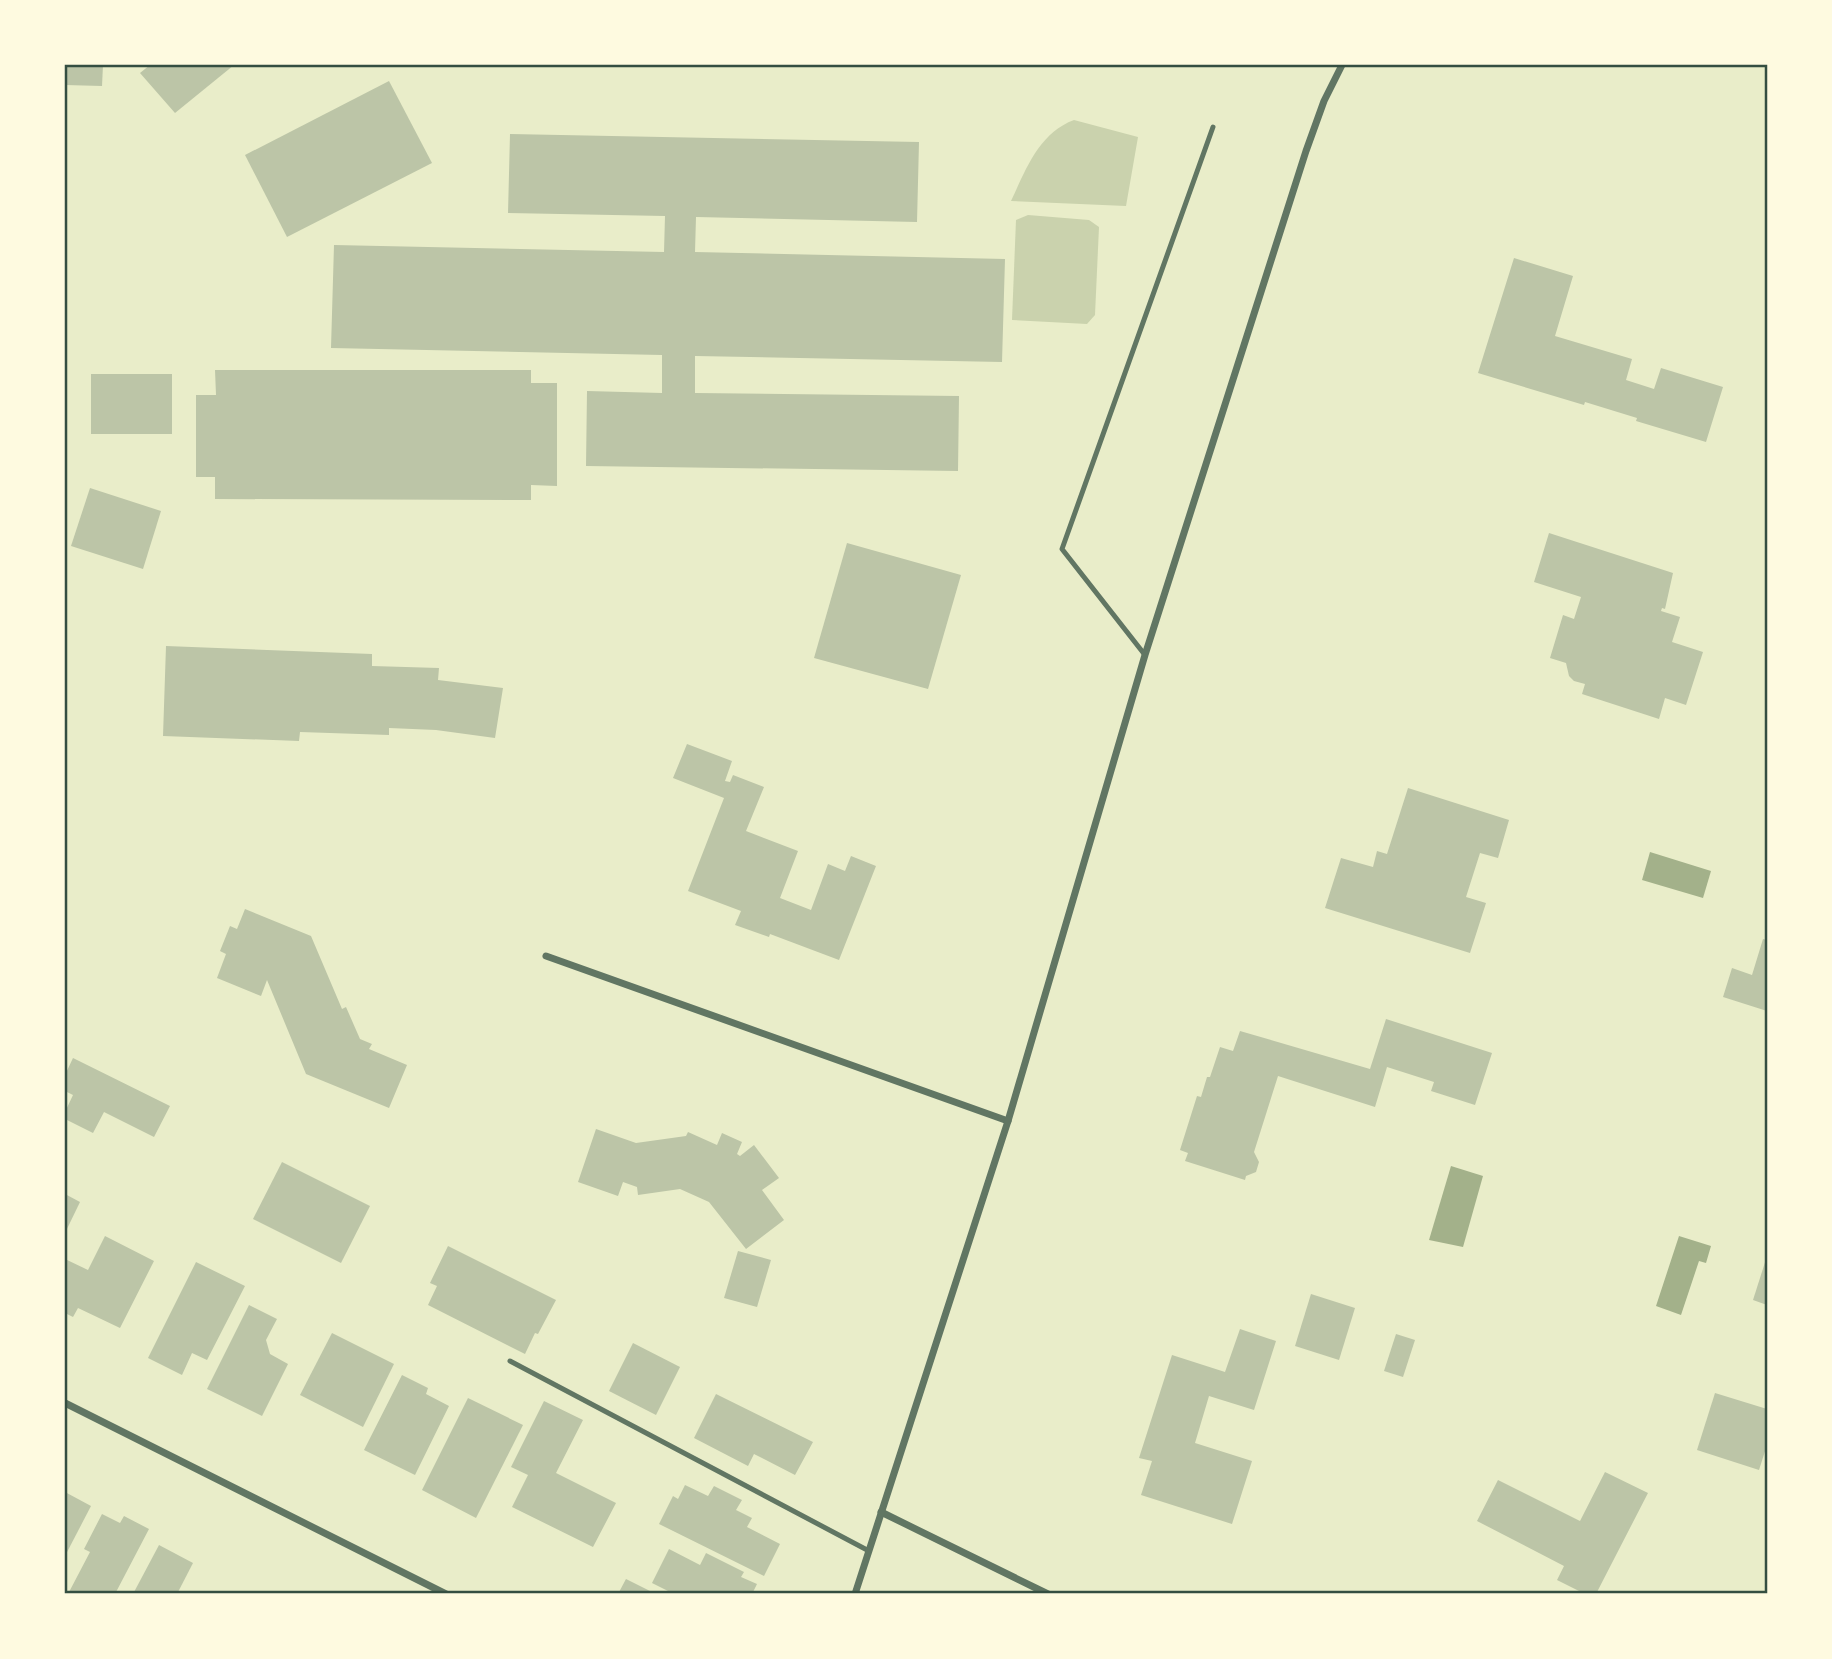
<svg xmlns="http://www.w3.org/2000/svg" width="1832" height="1659" viewBox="0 0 1832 1659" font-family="Literata,serif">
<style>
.green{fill:#cad2ad}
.water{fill:#a3b18a}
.building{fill:#bcc5a7}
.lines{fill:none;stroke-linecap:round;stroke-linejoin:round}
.service{stroke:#617663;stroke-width:5}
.minor{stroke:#617663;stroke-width:7}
.neatline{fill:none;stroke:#344e41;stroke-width:2.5}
</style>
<rect width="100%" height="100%" fill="#e9edc9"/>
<g class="green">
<path d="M1074,120l64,17 -12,69 -115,-5c15,-32 28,-68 63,-81z"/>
<polygon points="1028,215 1089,220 1099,227 1095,315 1087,324 1012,320 1016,220"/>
</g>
<g class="water">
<polygon points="1650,852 1711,871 1703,898 1642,880"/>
<polygon points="1451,1166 1483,1176 1463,1247 1429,1240"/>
<polygon points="1679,1236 1711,1246 1706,1263 1699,1261 1681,1315 1656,1306"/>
</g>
<g class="building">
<polygon points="65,65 103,65 102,86 65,85"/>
<polygon points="150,65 234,65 175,113 140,73"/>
<polygon points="389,81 432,163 287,237 245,155"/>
<polygon points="510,134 919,142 917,222 696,217 695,252 1005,259 1002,362 695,356 695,393 959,396 958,471 586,466 587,391 662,393 662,355 331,348 334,245 664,252 665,216 508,213"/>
<polygon points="1514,258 1573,276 1555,336 1632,359 1626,380 1654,389 1661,368 1723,387 1706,442 1636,421 1637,418 1585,402 1584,405 1478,373"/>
<polygon points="215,370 531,370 531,383 557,383 557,486 531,485 531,500 215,499 215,477 196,477 196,395 216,395"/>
<rect x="91" y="374" width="81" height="60"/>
<polygon points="90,488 161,511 143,569 71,546"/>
<polygon points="1549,533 1673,573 1665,609 1662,608 1661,611 1680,617 1672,642 1703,652 1686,705 1665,698 1659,719 1582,694 1585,684 1574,681 1569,676 1566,663 1550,658 1563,615 1574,619 1581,597 1534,582"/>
<polygon points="847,543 961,575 928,689 814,658"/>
<polygon points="166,646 372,654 372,666 439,668 438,680 503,688 495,738 436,730 389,728 389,735 300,732 299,741 163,736"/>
<polygon points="687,744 732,761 725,781 730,782 733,775 764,787 746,831 798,851 780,898 811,910 828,864 845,871 851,856 876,866 839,960 770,934 769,937 735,925 741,911 688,891 724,798 673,778"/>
<polygon points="1408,788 1509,820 1498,858 1480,853 1466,897 1486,903 1470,953 1325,908 1341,858 1373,867 1377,851 1387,854"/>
<polygon points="245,909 311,936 342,1009 346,1007 360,1039 372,1044 369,1049 407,1065 389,1108 306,1074 267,980 261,996 217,978 226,954 220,951 230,926 237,929"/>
<polygon points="1763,939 1767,940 1767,1011 1723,997 1732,968 1752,975"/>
<polygon points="1386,1019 1492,1053 1475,1105 1431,1091 1434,1082 1387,1067 1375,1107 1278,1076 1254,1152 1259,1162 1256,1172 1246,1176 1245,1180 1185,1161 1188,1153 1180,1150 1197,1096 1201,1097 1207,1077 1210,1077 1220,1047 1233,1051 1240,1031 1370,1069"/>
<polygon points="73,1058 170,1106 154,1137 104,1112 93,1133 65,1119 65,1112 73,1095 65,1091 65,1075"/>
<polygon points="596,1129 636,1143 686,1136 688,1132 717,1145 722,1133 742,1142 737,1154 740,1156 754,1145 779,1178 762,1190 784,1220 746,1249 709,1202 680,1189 638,1195 637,1187 623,1182 618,1196 578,1182"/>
<polygon points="282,1162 370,1206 341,1263 253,1219"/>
<polygon points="65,1194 80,1202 65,1233"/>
<polygon points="105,1236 154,1261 120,1328 78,1308 73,1317 65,1313 65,1259 88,1270"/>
<polygon points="448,1246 556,1300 538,1334 535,1333 525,1354 428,1305 437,1286 430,1283"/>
<polygon points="738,1251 771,1260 757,1307 724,1298"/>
<polygon points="1767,1256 1767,1305 1753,1300"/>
<polygon points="196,1262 245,1286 207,1360 192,1353 182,1375 148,1358"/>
<polygon points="1311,1294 1355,1308 1339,1360 1295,1346"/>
<polygon points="249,1305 277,1319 266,1340 270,1354 288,1364 262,1416 207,1389"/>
<polygon points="1240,1329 1276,1341 1254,1410 1209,1396 1195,1443 1252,1461 1232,1524 1141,1495 1152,1461 1139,1458 1172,1355 1225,1372"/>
<polygon points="332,1333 394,1364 363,1427 300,1395"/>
<polygon points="1396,1334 1415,1340 1403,1377 1384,1371"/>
<polygon points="633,1343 680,1367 656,1415 609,1391"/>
<polygon points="402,1375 428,1388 426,1394 449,1406 415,1475 364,1450"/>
<polygon points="1715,1393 1767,1409 1767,1445 1759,1470 1697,1450"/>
<polygon points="716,1394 813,1442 795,1475 754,1454 748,1466 694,1438"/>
<polygon points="468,1398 523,1425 476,1518 422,1490"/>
<polygon points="544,1401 583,1420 556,1473 616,1503 593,1547 512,1507 528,1475 511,1467"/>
<polygon points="1605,1472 1648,1493 1596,1594 1585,1594 1557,1580 1564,1566 1477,1521 1498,1480 1580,1521"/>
<polygon points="685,1485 708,1496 714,1486 742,1500 736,1510 752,1518 747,1527 780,1544 764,1576 659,1524 673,1496 678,1499"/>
<polygon points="65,1492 91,1506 65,1556"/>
<polygon points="102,1514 120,1523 124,1516 149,1529 115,1594 68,1594 90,1552 84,1549"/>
<polygon points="159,1545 193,1563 177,1594 133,1594"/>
<polygon points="669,1549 700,1565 706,1553 744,1572 741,1577 757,1584 752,1594 674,1594 652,1583"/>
<polygon points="626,1579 656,1594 618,1594"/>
</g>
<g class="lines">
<g class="service">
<polyline points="1145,655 1062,549 1213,127"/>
<polyline points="510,1361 869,1551"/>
</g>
<g class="minor">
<polyline points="546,956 1008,1121"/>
<polyline points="65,1403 446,1594"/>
<polyline points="881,1512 1048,1594"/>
<polyline points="855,1594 1008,1121 1145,655 1306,151 1324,101 1342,65"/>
</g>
</g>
<rect width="1832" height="1659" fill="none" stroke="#fefae0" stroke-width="133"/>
<rect x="66" y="66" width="1700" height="1526" class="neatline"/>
</svg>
